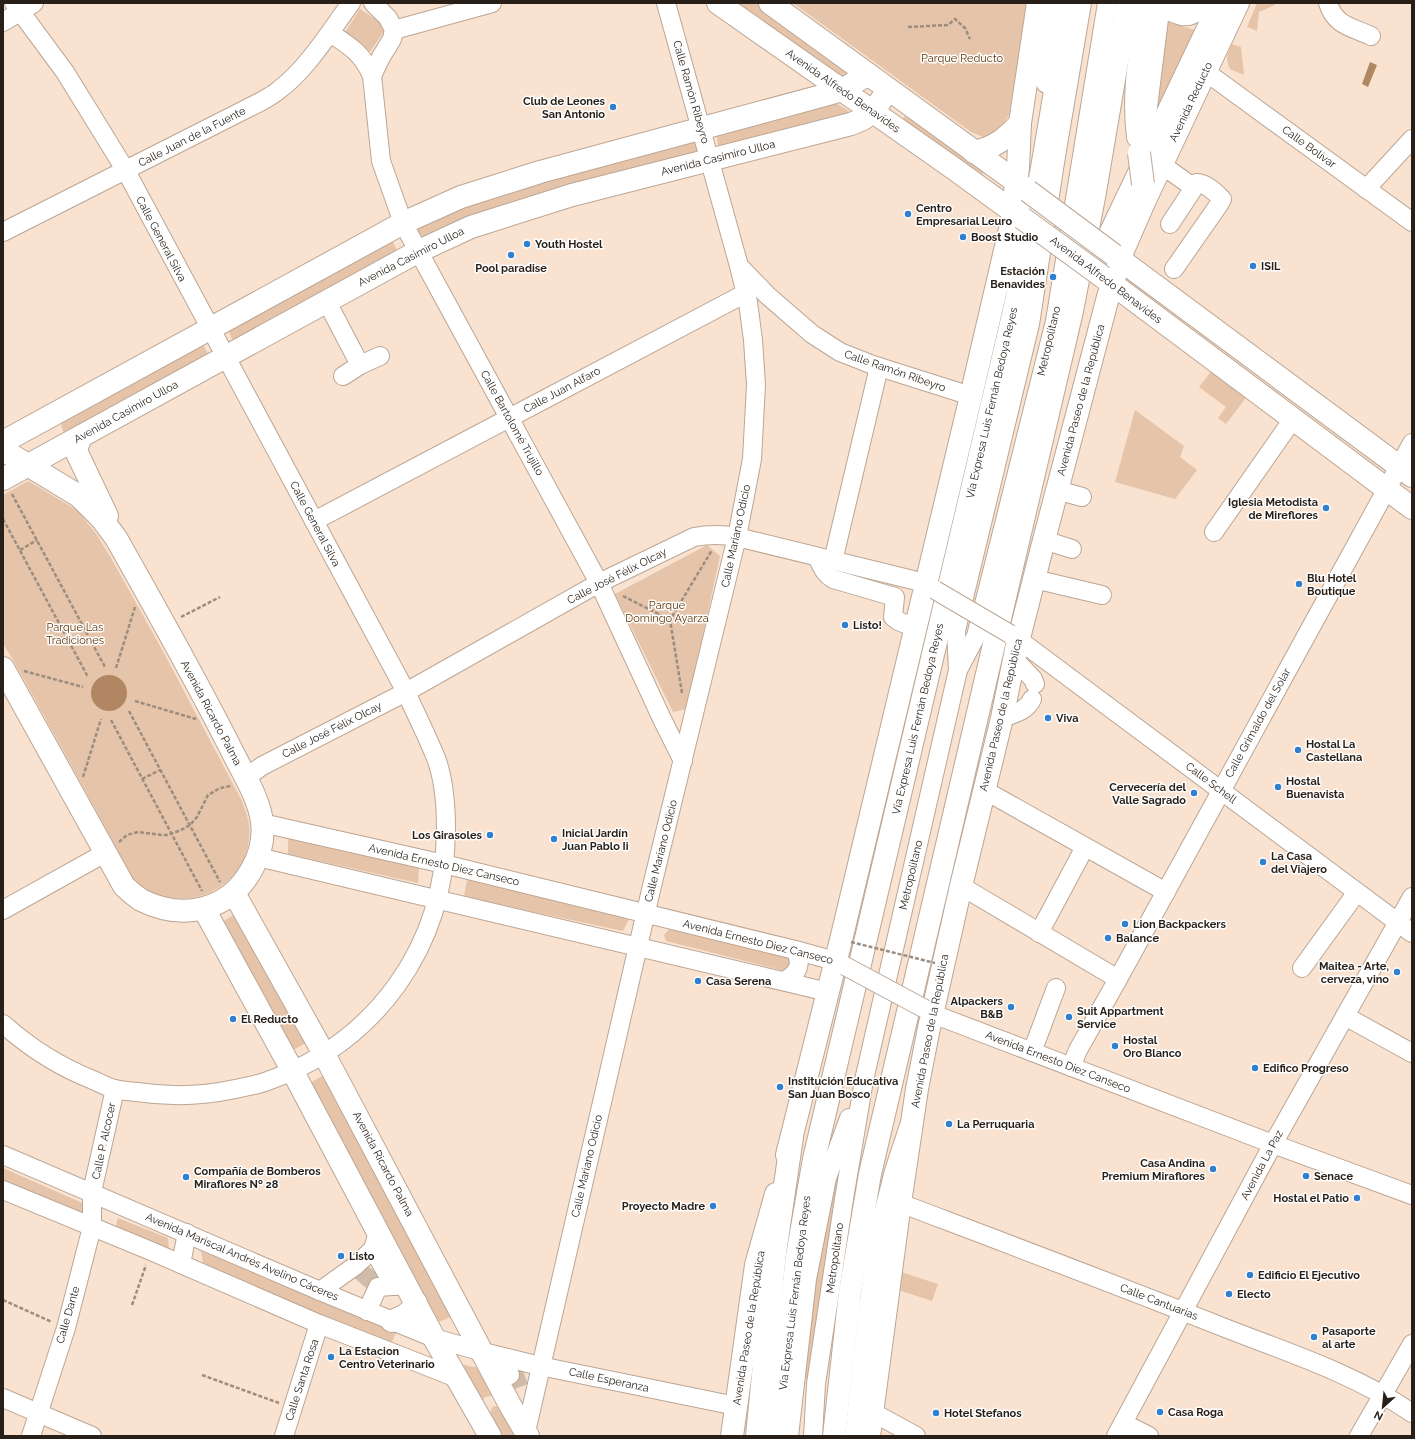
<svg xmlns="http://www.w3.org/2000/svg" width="1415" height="1439" viewBox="0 0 1415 1439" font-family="Raleway,sans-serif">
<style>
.green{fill:#e6c4a9}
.water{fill:#b18763}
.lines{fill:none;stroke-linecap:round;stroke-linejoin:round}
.minor-tunnel{stroke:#cfbbaa;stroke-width:18;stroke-dasharray:18 9;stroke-linecap:butt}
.minor-casing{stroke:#bca694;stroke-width:20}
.major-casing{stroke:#bca694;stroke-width:24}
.highway-casing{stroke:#bca694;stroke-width:24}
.path{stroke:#9d8d7f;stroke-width:2.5;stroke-dasharray:4 2;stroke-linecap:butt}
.minor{stroke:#fff;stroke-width:18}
.major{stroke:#fff;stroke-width:22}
.highway{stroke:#fff;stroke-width:22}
.minor-bridge-casing{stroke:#bca694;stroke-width:20;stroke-linecap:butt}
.major-bridge-casing{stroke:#bca694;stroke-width:24;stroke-linecap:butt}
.path-bridge{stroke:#9d8d7f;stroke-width:2.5;stroke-dasharray:4 2;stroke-linecap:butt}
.minor-bridge{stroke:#fff;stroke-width:18}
.major-bridge{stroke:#fff;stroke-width:22}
.poi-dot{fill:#317fcf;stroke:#fff;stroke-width:1.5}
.labels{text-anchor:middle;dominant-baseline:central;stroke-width:3;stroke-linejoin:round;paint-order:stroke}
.park-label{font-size:11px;fill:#5e3405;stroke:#fff}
.street-label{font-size:11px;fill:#271f18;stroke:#fff}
.poi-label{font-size:11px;font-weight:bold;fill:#271f18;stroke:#fff;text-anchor:start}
</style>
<rect width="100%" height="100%" fill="#f9e2cf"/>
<g class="green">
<polygon points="729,3 758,3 845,66 846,76 835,78"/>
<polygon points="793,3 1028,3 1009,115 1000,129 983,137 971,132"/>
<polygon points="1257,3 1274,3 1275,5 1259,12 1257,31 1247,27"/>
<polygon points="360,9 387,27 370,52 344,34"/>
<polygon points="1168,22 1195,30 1155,117"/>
<path d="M1232,44l9,3 3,28 -14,-6c-5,-12 -3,-14 2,-25z"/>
<polygon points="834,102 849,111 845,119 719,150 716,134"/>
<polygon points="906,113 983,168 982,180 902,122"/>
<polygon points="694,138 698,155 423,239 417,230 420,224 495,192"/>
<polygon points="392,240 400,257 236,346 227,329"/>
<path d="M202,343l9,16 -146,75c-3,-4 -4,-8 -4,-14z"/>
<polygon points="1213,369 1248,395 1226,424 1218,418 1226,407 1199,387"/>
<polygon points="1135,410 1184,446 1180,457 1197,470 1175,499 1115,482"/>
<path d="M28,481l49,29 20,25 14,23 54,97 77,146c5,13 9,25 7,39 -7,55 -75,78 -115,40 -13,-12 -20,-37 -29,-53 -24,-44 -48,-88 -72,-131 -7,-13 -14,-25 -21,-38 -3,-5 -7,-10 -9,-16 -2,-7 0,-28 0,-37 0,-36 0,-73 0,-110z"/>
<polygon points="707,545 720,556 687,709 673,712 615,594"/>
<polygon points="288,839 419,868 418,883 288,854"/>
<polygon points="467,879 630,917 623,931 464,897"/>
<polygon points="237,913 308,1042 293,1050 222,922"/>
<polygon points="671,927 809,961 804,976 666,941 664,935"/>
<polygon points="326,1074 455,1315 439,1322 310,1083"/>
<polygon points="847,1147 810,1379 802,1378 813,1290 832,1182"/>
<polygon points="3,1168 87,1205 87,1216 3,1180"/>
<polygon points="118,1218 168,1238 169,1251 115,1228"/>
<polygon points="201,1251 396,1333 390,1346 203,1263"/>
<polygon points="901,1272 938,1284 932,1301 895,1289"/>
<polygon points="464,1365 485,1369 501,1394 485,1397 481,1403 463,1368"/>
<polygon points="501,1405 521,1436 499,1436 489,1418 492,1407"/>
</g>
<g class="water">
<polygon points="1370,62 1377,65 1368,87 1362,84"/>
<circle cx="109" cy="693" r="18"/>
</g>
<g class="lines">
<g class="minor-tunnel">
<polyline points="359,1270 374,1283"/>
<polyline points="510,1375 515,1375 522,1394"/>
</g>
<g class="minor-casing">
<g id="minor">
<path d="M1328,3c7,23 24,24 43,33"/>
<polyline points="3,22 34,3"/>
<polyline points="394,30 492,3"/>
<path d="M330,33c20,13 32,20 42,43l9,85 22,62 196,360 63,136 21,42"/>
<polyline points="1206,72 1412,222"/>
<polyline points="372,76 381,57 392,39 394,30 388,18 373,3"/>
<polyline points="1162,165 1193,187"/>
<polyline points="1366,189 1412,139"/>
<path d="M1170,224l27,-41c9,0 19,10 25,16l-2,4 -46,66"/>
<path d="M3,232l259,-131c6,-4 13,-7 18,-12 27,-20 51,-59 71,-86"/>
<polyline points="740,267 767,295 812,334 840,352 873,365 971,396"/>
<polyline points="327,302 360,365 380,356"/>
<polyline points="343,376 360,365"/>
<polyline points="1057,490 1082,497"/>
<polyline points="314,521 746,293"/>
<polyline points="1214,532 1293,419"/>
<polyline points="1044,540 1072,549"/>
<path d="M817,557c5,9 7,17 16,22l62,18 -2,20 5,4 18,7"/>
<polyline points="833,561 879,367"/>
<polyline points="1034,579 1102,595"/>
<polyline points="1010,634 1019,640 1412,933"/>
<polyline points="1014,659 1033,679 1035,684"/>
<polyline points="958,670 956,631 1030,324 1056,156 1082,3"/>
<path d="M1002,718c11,-4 25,-7 30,-19"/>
<path d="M245,778l17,-12 144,-74 193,-109 95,-46c16,-3 27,-3 43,0l176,43 13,4 9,6"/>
<polyline points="984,790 1166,892"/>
<polyline points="262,823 444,864 795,950 835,961 845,966"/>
<polyline points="258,857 828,992"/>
<polyline points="961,886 1118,979"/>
<polyline points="3,910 105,853"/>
<polyline points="1039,933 1085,847"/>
<polyline points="1302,968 1357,892"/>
<path d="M784,981c14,-7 19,-17 11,-31"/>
<polyline points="925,1009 933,1014 1273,1144 1412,1195"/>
<polyline points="1345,1016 1412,1053"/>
<path d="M3,1024c27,24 57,43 90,56 7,3 14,7 21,9 8,2 16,2 23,3 33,5 66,4 98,-3 10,-2 21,-4 30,-7 111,-39 180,-135 181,-252 0,-22 -2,-51 -10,-72 -9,-22 -20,-44 -30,-66l-280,-521 -61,-99 -51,-69"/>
<polyline points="1032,1052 1056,988"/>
<polyline points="1071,1067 1078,1050 1118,979 1412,443"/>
<polyline points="3,1155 320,1291 434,1338 483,1352 540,1366 736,1406"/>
<polyline points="3,1190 151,1251 319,1324 457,1378"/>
<path d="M900,1203c108,41 217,82 325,125 64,25 130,46 187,85"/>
<polyline points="373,1249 394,1286"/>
<polyline points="181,1264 187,1233"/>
<polyline points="320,1291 355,1266 373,1249 378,1233"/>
<polyline points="367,1311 378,1287 407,1285"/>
<polyline points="491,1368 510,1375"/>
<polyline points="3,1398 92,1436"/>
<polyline points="872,1412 916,1436"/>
<polyline points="1123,1423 1149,1436"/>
<polyline points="31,1436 66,1328 92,1227 92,1192 115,1089"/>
<polyline points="284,1436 319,1324"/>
<polyline points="525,1436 651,890 737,537 752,459 756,385 753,340 748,302 739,266 666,3"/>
<polyline points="789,1436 807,1279 827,1178 849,1118"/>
<polyline points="813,1436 816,1384 844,1199 864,1080 958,670 976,636 1055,321 1107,3"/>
<polyline points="1116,1436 1273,1144 1412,897"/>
<polyline points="1359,1436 1412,1344"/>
</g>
</g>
<g class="major-casing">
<g id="major">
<polyline points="718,3 953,168 1022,218"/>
<polyline points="770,3 1026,189"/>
<path d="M1160,3c13,9 31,20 41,0"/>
<polyline points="1142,123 1145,115 1159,3"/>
<path d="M974,152c20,-4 33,-14 46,-29"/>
<polyline points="1114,255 1412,476"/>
<polyline points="1103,277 1412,508"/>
<polyline points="81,437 77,447 77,453 107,516"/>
<polyline points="3,442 403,223 461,197 540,172 825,95 842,90 867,75"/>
<path d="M3,450l76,46 22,22 15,20c39,69 78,138 114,209 11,23 29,50 32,75 2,16 -2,33 -10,47 -23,42 -69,52 -111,31 -6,-4 -12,-9 -17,-14l-121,-218"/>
<polyline points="3,479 417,252 471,227 572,195 851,124 863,119 873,112 888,90"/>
<polyline points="234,893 324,1054 510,1405 528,1436"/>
<polyline points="204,909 292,1070 434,1338 490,1436"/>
<polyline points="787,1155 841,940 971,396 1011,225 1018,168 1020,123 1038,3"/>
<path d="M392,1321c11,-4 18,-7 24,-18"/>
<polyline points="732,1436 756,1265 776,1194"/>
<polyline points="869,1436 900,1203 917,1089 929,1028 961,886 1002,718 1016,650 1044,540 1108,297 1124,248 1145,200 1238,3"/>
</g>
</g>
<g class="highway-casing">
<g id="highway">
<polyline points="1047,82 1046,45 1050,3"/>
<path d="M1138,137c-6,-47 3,-88 10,-134"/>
<polyline points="1096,263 1220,3"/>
<polyline points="757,1436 775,1253 792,1137"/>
<path d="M777,1436l20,-180 17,-97 199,-844c23,-103 40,-208 56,-312"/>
<polyline points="834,1436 850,1292 870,1174 1072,311 1095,192 1127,3"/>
<polyline points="856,1436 870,1308 882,1226 896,1171 911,1126"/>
</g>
</g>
<g class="path">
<polyline points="908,27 948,25 955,19 965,28 970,39"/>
<polyline points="12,494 105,667"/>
<polyline points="3,519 88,677"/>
<polyline points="20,550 37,540"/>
<polyline points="623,596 670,620"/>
<polyline points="181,617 220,597"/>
<polyline points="116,668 135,607"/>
<polyline points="24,671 83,687"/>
<polyline points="682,693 670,620 712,550"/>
<polyline points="135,701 196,719"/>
<polyline points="129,711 220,882"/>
<polyline points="111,720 202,891"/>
<polyline points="83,777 101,719"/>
<polyline points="142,779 160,770"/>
<polyline points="119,842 127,835 138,832 161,835 168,835 181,830 190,825 197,817 208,795 220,788 231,786"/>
<polyline points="3,1300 52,1322"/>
<polyline points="132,1305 146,1265"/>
<polyline points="202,1375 279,1403"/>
</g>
<use href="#minor" class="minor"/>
<use href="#major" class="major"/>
<use href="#highway" class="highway"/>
<g class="minor-bridge-casing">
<g id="minor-bridge">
<polyline points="935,590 1010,634"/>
<polyline points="845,966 925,1009"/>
</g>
</g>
<g class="major-bridge-casing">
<g id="major-bridge">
<polyline points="1139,153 1143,184"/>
<polyline points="1028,191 1114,255"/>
<polyline points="1022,218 1103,277"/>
</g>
</g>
<polyline class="path-bridge" points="851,942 935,963"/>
<use href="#minor-bridge" class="minor-bridge"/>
<use href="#major-bridge" class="major-bridge"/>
</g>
<g class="poi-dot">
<circle cx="613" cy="107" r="4"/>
<circle cx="908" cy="214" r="4"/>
<circle cx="963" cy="237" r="4"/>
<circle cx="527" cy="244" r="4"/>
<circle cx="511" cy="255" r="4"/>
<circle cx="1253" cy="266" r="4"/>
<circle cx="1053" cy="277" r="4"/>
<circle cx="1326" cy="508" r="4"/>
<circle cx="1299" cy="584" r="4"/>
<circle cx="845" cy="625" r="4"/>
<circle cx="1048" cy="718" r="4"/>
<circle cx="1298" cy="750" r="4"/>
<circle cx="1278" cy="787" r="4"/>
<circle cx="1194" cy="793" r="4"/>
<circle cx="490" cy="835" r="4"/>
<circle cx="554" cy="839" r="4"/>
<circle cx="1263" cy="862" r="4"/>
<circle cx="1125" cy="924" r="4"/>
<circle cx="1108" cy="938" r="4"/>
<circle cx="1397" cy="972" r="4"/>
<circle cx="698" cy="981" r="4"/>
<circle cx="1011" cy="1007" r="4"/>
<circle cx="1069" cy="1017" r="4"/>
<circle cx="233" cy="1019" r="4"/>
<circle cx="1115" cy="1046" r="4"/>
<circle cx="1255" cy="1068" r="4"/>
<circle cx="780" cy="1087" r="4"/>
<circle cx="949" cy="1124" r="4"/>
<circle cx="1213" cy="1169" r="4"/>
<circle cx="1306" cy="1176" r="4"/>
<circle cx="186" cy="1177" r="4"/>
<circle cx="1357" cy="1198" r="4"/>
<circle cx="713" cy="1206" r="4"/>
<circle cx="341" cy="1256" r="4"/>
<circle cx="1250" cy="1275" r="4"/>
<circle cx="1229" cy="1294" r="4"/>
<circle cx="1314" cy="1337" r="4"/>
<circle cx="331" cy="1357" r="4"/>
<circle cx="1160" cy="1412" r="4"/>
<circle cx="936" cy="1413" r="4"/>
</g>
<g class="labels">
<g class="park-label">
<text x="962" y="58">Parque Reducto</text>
<text x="667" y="605">Parque<tspan x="667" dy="13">Domingo Ayarza</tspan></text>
<text x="75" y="627">Parque Las<tspan x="75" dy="13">Tradiciones</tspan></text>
</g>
<g class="street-label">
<text transform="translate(843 91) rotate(35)">Avenida Alfredo Benavides</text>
<text transform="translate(691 92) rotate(74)">Calle Ramón Ribeyro</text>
<text transform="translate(1191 102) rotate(-65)">Avenida Reducto</text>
<text transform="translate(192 137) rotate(-27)">Calle Juan de la Fuente</text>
<text transform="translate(1309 147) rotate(36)">Calle Bolívar</text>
<text transform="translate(718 158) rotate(-14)">Avenida Casimiro Ulloa</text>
<text transform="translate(161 239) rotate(62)">Calle General Silva</text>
<text transform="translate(411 257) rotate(-27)">Avenida Casimiro Ulloa</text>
<text transform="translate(1106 280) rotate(37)">Avenida Alfredo Benavides</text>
<text transform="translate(1049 341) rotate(-77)">Metropolitano</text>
<text transform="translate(895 371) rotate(19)">Calle Ramón Ribeyro</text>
<text transform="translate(562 390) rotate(-28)">Calle Juan Alfaro</text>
<text transform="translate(1081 400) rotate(-75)">Avenida Paseo de la República</text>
<text transform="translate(992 403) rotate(-77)">Vía Expresa Luis Fernán Bedoya Reyes</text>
<text transform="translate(126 412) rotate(-29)">Avenida Casimiro Ulloa</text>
<text transform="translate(512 423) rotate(61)">Calle Bartolomé Trujillo</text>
<text transform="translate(315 524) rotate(62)">Calle General Silva</text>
<text transform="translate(736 536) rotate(-78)">Calle Mariano Odicio</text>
<text transform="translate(617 576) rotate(-27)">Calle José Félix Olcay</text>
<text transform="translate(211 713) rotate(62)">Avenida Ricardo Palma</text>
<text transform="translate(1001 715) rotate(-77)">Avenida Paseo de la República</text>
<text transform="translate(918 719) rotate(-77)">Vía Expresa Luis Fernán Bedoya Reyes</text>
<text transform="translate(1258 723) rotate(-61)">Calle Grimaldo del Solar</text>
<text transform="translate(332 730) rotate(-27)">Calle José Félix Olcay</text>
<text transform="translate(1211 783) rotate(37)">Calle Schell</text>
<text transform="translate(661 851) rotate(-76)">Calle Mariano Odicio</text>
<text transform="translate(444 865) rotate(13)">Avenida Ernesto Diez Canseco</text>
<text transform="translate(911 875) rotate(-77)">Metropolitano</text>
<text transform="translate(758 942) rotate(14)">Avenida Ernesto Diez Canseco</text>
<text transform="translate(930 1031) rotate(-79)">Avenida Paseo de la República</text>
<text transform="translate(1058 1062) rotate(21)">Avenida Ernesto Diez Canseco</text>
<text transform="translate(104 1141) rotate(-78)">Calle P. Alcocer</text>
<text transform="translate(383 1164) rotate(62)">Avenida Ricardo Palma</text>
<text transform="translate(1262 1165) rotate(-62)">Avenida La Paz</text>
<text transform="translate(587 1166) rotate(-77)">Calle Mariano Odicio</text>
<text transform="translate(242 1257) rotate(23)">Avenida Mariscal Andrés Avelino Cáceres</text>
<text transform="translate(835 1258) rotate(-82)">Metropolitano</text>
<text transform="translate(795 1293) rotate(-83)">Vía Expresa Luis Fernán Bedoya Reyes</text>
<text transform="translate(1159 1302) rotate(21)">Calle Cantuarias</text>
<text transform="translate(68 1315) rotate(-74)">Calle Dante</text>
<text transform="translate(749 1328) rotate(-81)">Avenida Paseo de la República</text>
<text transform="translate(302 1380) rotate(-72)">Calle Santa Rosa</text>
<text transform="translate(609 1380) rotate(12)">Calle Esperanza</text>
</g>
<g class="poi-label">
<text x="605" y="101" text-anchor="end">Club de Leones<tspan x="605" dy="13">San Antonio</tspan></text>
<text x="916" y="208">Centro<tspan x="916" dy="13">Empresarial Leuro</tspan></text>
<text x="971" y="237">Boost Studio</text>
<text x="535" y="244">Youth Hostel</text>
<text x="1261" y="266">ISIL</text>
<text x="511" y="268" text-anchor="middle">Pool paradise</text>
<text x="1045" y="271" text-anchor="end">Estación<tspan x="1045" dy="13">Benavides</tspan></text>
<text x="1318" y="502" text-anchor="end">Iglesia Metodista<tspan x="1318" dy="13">de Mireflores</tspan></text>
<text x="1307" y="578">Blu Hotel<tspan x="1307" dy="13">Boutique</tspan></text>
<text x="853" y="625">Listo!</text>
<text x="1056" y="718">Viva</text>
<text x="1306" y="744">Hostal La<tspan x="1306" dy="13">Castellana</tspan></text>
<text x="1286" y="781">Hostal<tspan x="1286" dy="13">Buenavista</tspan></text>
<text x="1186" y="787" text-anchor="end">Cervecería del<tspan x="1186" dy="13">Valle Sagrado</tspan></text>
<text x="562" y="833">Inicial Jardín<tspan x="562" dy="13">Juan Pablo Ii</tspan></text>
<text x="482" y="835" text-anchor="end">Los Girasoles</text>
<text x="1271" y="856">La Casa<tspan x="1271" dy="13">del Viajero</tspan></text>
<text x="1133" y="924">Lion Backpackers</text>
<text x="1116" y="938">Balance</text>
<text x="1389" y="966" text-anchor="end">Maitea - Arte,<tspan x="1389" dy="13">cerveza, vino</tspan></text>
<text x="706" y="981">Casa Serena</text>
<text x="1003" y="1001" text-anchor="end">Alpackers<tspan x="1003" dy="13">B&amp;B</tspan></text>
<text x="1077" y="1011">Suit Appartment<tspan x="1077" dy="13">Service</tspan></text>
<text x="241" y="1019">El Reducto</text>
<text x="1123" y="1040">Hostal<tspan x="1123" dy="13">Oro Blanco</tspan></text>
<text x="1263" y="1068">Edifico Progreso</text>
<text x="788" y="1081">Institución Educativa<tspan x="788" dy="13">San Juan Bosco</tspan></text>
<text x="957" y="1124">La Perruquaria</text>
<text x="1205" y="1163" text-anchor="end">Casa Andina<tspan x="1205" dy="13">Premium Miraflores</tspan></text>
<text x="194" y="1171">Compañía de Bomberos<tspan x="194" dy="13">Miraflores Nº 28</tspan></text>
<text x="1314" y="1176">Senace</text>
<text x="1349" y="1198" text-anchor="end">Hostal el Patio</text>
<text x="705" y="1206" text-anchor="end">Proyecto Madre</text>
<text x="349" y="1256">Listo</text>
<text x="1258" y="1275">Edificio El Ejecutivo</text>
<text x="1237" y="1294">Electo</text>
<text x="1322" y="1331">Pasaporte<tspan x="1322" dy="13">al arte</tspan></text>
<text x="339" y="1351">La Estacion<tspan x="339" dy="13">Centro Veterinario</tspan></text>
<text x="1168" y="1412">Casa Roga</text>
<text x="944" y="1413">Hotel Stefanos</text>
</g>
</g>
<rect width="1415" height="1439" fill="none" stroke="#271f18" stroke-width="8"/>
<g transform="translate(1383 1407) rotate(207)" stroke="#ffffff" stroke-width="3" paint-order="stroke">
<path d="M0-3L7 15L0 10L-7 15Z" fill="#271f18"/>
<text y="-6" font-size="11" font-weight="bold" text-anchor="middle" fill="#271f18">N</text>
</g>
</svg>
